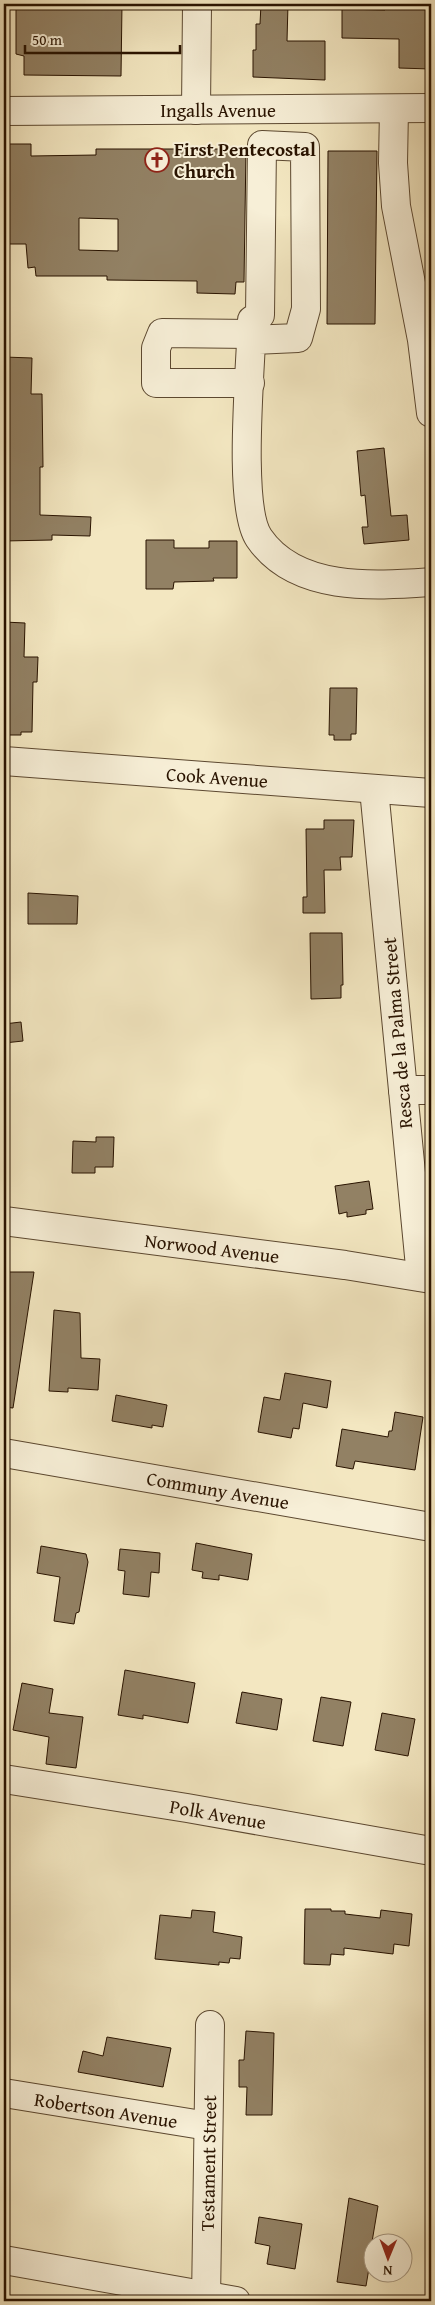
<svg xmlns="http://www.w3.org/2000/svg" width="435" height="2305" viewBox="0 0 435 2305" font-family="'Gentium Book Plus',serif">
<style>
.building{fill:#928164;stroke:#291300;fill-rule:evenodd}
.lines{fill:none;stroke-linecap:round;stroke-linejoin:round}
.minor-casing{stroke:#5c4830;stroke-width:30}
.minor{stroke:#f7efd7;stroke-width:28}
.labels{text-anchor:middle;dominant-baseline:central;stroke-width:4;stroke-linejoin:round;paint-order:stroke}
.street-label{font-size:19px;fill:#291300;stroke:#f7efd7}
.poi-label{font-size:19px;font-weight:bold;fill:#291300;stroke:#f7efd7;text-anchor:start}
</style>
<rect width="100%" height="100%" fill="#f3e7c1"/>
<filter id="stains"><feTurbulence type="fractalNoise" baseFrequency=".004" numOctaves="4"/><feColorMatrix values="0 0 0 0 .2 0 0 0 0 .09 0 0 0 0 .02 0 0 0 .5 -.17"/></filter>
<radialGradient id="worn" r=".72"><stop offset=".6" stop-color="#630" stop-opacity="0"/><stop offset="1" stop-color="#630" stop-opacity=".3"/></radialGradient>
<g class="building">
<polygon points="25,4 122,4 121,76 24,75 24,56 16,54 16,5"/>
<polygon points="261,4 288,4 287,41 325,41 325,80 253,77 253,50 256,50 256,24 260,24"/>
<polygon points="385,4 431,4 431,69 399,68 399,39 342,38 342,9 385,10"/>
<path d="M4,144h27v12l65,-1v-6h150l-2,133h-8l-1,12 -38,-1v-12l-90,-1v-4h-71l-1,-9 -7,1 -2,-24h-22zM79,218l39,1v32l-39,-1z"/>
<polygon points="328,151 377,151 375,324 327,324"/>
<polygon points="4,357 32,358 31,394 42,394 43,467 40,467 40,515 91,517 90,536 52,535 52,540 4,541"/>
<polygon points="384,448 391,516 407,515 409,540 364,544 362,527 368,527 365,495 361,496 357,451"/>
<polygon points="146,540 174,540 174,548 209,548 209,541 237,541 237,578 213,578 214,581 174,582 173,589 146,589"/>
<polygon points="4,622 25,623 24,657 38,657 37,682 33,682 32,732 21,732 21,735 4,735"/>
<polygon points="330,688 357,688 356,734 351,734 351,740 334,740 334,735 329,735"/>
<polygon points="324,820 354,820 352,857 340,857 341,870 324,870 325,913 303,913 303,897 307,897 306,829 324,829"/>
<polygon points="28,893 78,896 77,924 28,924"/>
<polygon points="310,933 342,933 343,985 341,985 341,998 311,999"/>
<polygon points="21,1022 23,1041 4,1043 4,1024"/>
<polygon points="96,1137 114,1137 113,1167 95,1167 95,1173 72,1173 73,1141 96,1142"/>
<polygon points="369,1181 373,1209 366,1210 366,1214 347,1217 347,1212 339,1214 335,1186"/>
<polygon points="4,1272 34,1272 13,1408 4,1407"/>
<polygon points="54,1310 80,1313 81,1358 100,1359 98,1390 68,1388 68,1392 49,1391"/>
<polygon points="285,1373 331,1381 327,1408 303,1403 299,1429 293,1428 291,1438 258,1432 264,1397 280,1400"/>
<polygon points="116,1395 167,1405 163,1427 152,1425 152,1428 112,1421"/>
<polygon points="395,1412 423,1417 415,1470 355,1461 353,1469 336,1466 342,1429 388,1437 389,1431 392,1431"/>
<polygon points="196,1543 252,1554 248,1580 219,1575 219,1580 202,1578 203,1572 192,1570"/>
<polygon points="41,1546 86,1554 88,1562 79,1612 76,1613 74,1624 54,1621 60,1577 37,1573"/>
<polygon points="120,1549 160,1553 159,1573 151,1572 149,1597 123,1594 125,1571 118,1570"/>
<polygon points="125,1670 195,1683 188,1723 143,1715 143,1719 118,1715"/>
<polygon points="22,1683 53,1689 49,1713 83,1717 76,1768 46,1764 49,1737 13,1730"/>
<polygon points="242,1692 282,1699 277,1730 236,1723"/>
<polygon points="321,1697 351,1702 343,1746 313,1741"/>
<polygon points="382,1713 415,1719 408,1756 375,1750"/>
<polygon points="305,1909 331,1909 331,1911 345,1911 345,1914 380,1918 381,1910 412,1914 409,1946 394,1944 393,1954 344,1948 344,1955 331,1954 330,1965 304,1964"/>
<polygon points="192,1910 215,1912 213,1932 242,1937 240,1959 230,1958 229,1963 219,1962 219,1965 155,1959 160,1915 191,1918"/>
<polygon points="246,2031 274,2033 272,2115 246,2115 247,2087 239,2087 239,2060 244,2060"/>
<polygon points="107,2037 171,2048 163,2087 78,2072 83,2051 103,2056"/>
<polygon points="349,2198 378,2206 372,2242 372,2268 369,2268 366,2286 337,2282"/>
<polygon points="259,2217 302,2224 295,2269 267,2264 270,2246 255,2243"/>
</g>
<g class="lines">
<g class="minor-casing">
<g id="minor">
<polyline points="394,109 393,163 396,206 422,340 431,413"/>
<polyline points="196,110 197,4"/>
<polyline points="4,111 431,108"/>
<path d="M251,340l47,-2 8,-29 -1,-162 -43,-2 -2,170 -8,5c-1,45 -15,186 7,218 37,54 115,48 172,44"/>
<polyline points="250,383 156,383 156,348 162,333 251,334"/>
<polyline points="4,761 431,793"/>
<polyline points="374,789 421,1277"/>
<polyline points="403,1090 431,1090"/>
<polyline points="4,1221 345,1265 431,1279"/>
<polyline points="4,1453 431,1527"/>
<polyline points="4,1779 187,1808 431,1851"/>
<polyline points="4,2093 208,2126"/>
<polyline points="4,2260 236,2301"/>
<polyline points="206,2301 210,2025"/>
</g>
</g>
<use href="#minor" class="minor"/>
</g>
<defs>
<g id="church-ring" transform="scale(1.25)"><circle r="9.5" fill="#f7efd7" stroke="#8f2418" stroke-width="1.5"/><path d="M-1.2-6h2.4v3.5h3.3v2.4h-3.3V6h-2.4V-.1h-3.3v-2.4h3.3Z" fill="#8f2418"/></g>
</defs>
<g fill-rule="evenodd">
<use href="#church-ring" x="157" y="160"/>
</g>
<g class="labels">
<g class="street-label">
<text x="218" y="110">Ingalls Avenue</text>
<text transform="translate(217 777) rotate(4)">Cook Avenue</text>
<text transform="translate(397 1033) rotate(-95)">Resca de la Palma Street</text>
<text transform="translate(212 1248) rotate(7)">Norwood Avenue</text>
<text transform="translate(218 1490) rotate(10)">Communy Avenue</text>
<text transform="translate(218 1814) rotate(10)">Polk Avenue</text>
<text transform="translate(106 2110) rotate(9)">Robertson Avenue</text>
<text transform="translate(208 2163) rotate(-89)">Testament Street</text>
</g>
<g class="poi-label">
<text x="174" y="149">First Pentecostal<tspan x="174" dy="22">Church</tspan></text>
</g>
</g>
<rect width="435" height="2305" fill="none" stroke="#f3e7c1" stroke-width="20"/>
<rect x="5" y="5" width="425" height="2295" fill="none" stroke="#291300" stroke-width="2.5"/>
<rect x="10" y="10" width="415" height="2285" fill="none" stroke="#291300"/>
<g transform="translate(388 2258) rotate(181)"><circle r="24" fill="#f7efd7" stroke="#a59781"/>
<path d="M0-4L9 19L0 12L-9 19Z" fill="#8f2418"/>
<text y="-8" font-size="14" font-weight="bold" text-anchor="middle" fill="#291300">N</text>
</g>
<path d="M25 45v8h155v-8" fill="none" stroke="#291300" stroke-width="2.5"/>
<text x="32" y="45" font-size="15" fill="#291300" stroke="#f7efd7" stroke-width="4" paint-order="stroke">50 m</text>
<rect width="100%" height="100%" filter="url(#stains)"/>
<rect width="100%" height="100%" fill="url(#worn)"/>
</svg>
